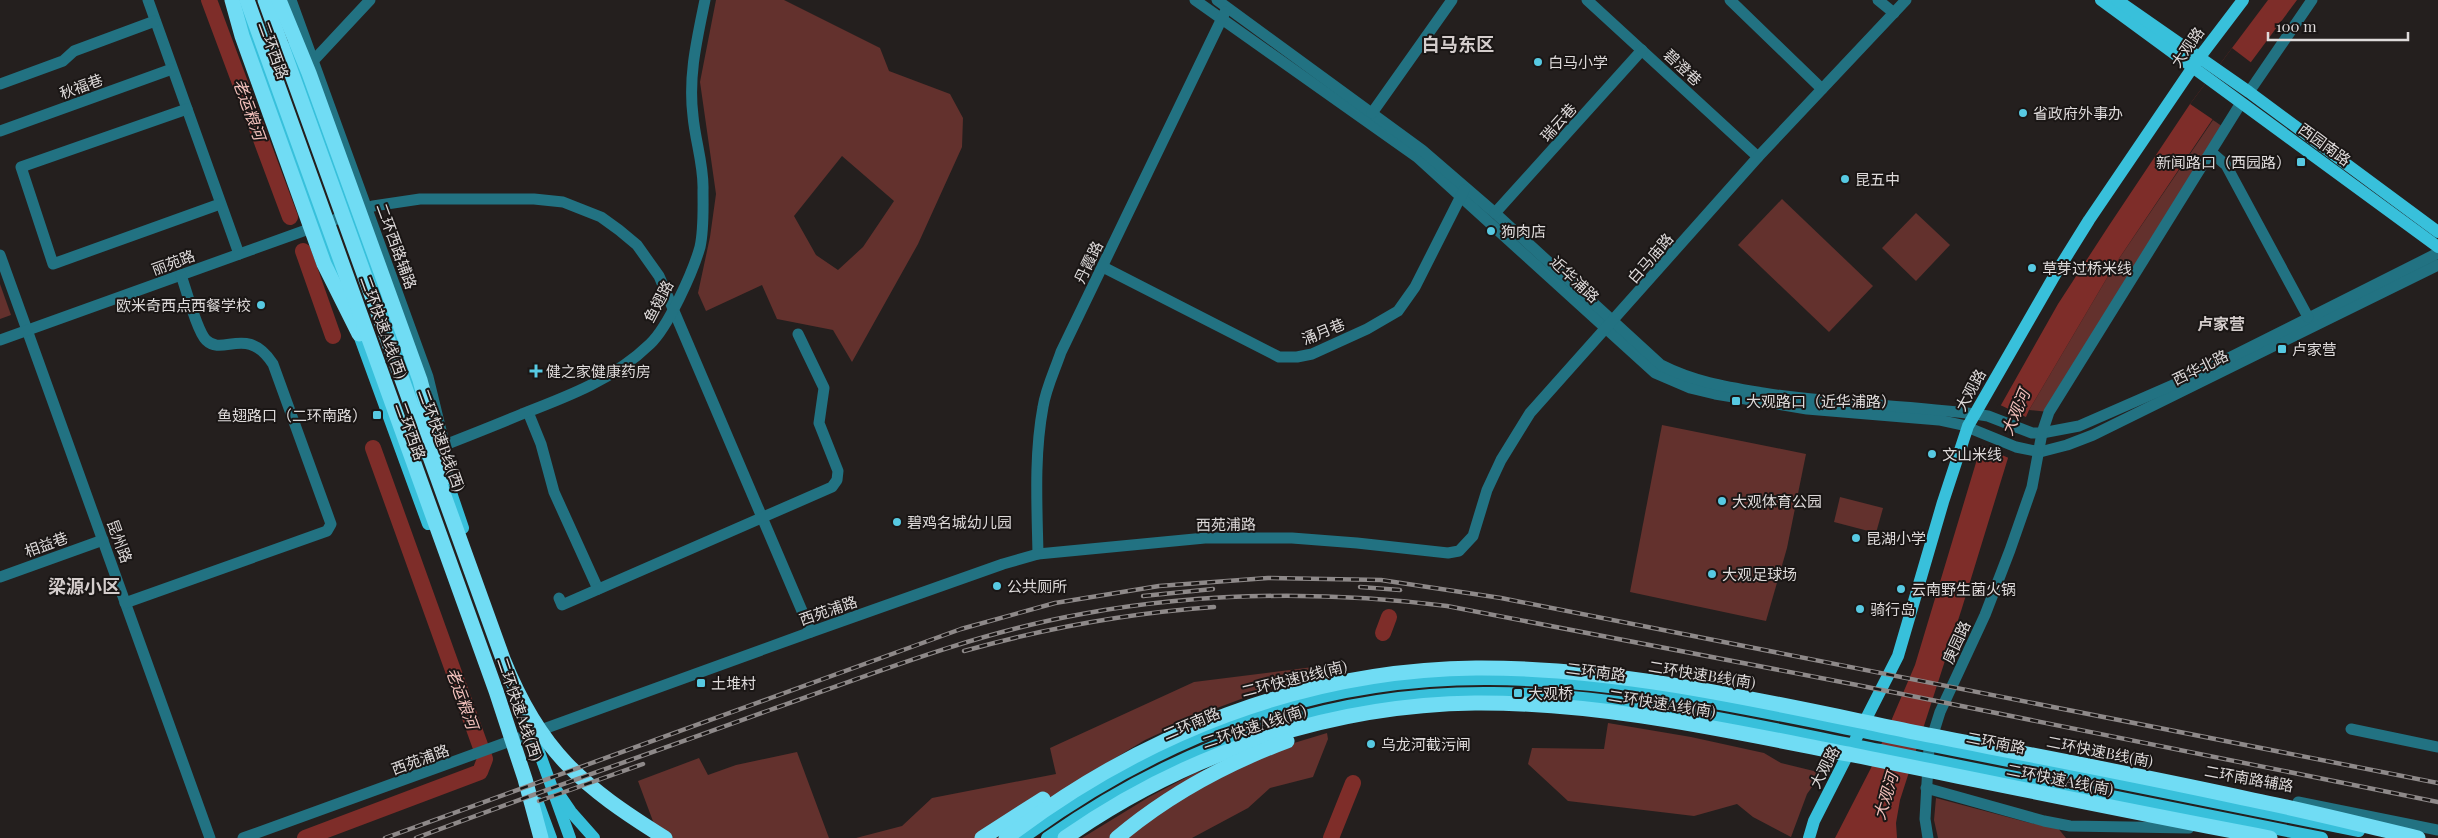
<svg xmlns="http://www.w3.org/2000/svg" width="2438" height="838" viewBox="0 0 2438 838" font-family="'Playfair Display','Noto Sans SC',serif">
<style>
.green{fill:#63312d;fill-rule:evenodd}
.water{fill:#7e2d29}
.pier{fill:#241f1e}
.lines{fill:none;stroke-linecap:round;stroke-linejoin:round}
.river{stroke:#7e2d29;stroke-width:16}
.minor{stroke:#227282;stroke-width:11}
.major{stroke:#38c0db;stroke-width:12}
.highway{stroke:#70dcf4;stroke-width:15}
.rail-casing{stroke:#8e8989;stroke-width:4.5}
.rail{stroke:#1a1615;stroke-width:2.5;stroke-dasharray:8;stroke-linecap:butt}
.poi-dot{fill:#57c9e2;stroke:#1a1615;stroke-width:2}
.labels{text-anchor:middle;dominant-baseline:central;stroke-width:4;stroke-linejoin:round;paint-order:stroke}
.street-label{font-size:15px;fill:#dedada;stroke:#1a1615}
.poi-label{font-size:15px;fill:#dedada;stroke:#1a1615;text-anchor:start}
.water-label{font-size:16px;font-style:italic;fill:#f3c1bc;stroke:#1a1615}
.neighbourhood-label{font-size:16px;font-weight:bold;fill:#d4cdcc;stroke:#1a1615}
.quarter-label{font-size:18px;font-weight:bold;fill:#d4cdcc;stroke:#1a1615}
</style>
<rect width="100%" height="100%" fill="#241f1e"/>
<g class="green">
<path d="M716,0h68l96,48 9,23 61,23 13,24 -1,29 -44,97 -66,118 -19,-32 -56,-11 -15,-34 -56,26 -8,-18 12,-56 6,-43 -16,-112zM842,156l52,45 -31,46 -25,23 -22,-15 -22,-39z"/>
<polygon points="2213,120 2229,131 2049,412 2029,410 2114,266"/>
<polygon points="1782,199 1873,286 1829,332 1738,245"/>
<polygon points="1916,213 1950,245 1916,281 1882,248"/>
<polygon points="0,284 11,315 0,319"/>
<polygon points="1662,425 1806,454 1787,548 1766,621 1630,592"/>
<polygon points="1840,497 1883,508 1876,533 1834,522"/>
<polygon points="1313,667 1315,677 1265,690 1201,714 1145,740 1072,784 995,838 856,838 902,826 932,798 1056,774 1050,748 1194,682"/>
<polygon points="1608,723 1691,737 1764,753 1781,763 1822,773 1807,794 1791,837 1753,817 1737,804 1694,816 1568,801 1528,764 1532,748 1604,749"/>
<polygon points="1327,733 1328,739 1313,777 1270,788 1248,808 1192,838 1082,838 1149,797 1195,773"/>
<polygon points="797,752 829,838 650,838 657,832 638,781 699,758 708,775 736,765"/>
<polygon points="1936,798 2030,823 2057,827 2066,838 1938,838 1934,820"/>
</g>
<polygon class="water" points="2268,0 2297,0 2251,62 2114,266 2029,410 2008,458 1962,608 1900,800 1896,823 1897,838 1835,838 1871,768 1915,665 1981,446 2001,405 2058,304 2108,227 2190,104"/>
<g class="pier">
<polygon points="2232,48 2253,64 2215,121 2190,104"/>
<polygon points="1998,404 2028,418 2011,459 1979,445"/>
</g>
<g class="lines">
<g class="river">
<polyline points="209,0 290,217"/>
<polyline points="303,251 333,336"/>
<polyline points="1383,633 1389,617"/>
<polyline points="305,838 480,772 485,759 373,448"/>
<polyline points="1331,838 1353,783"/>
</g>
<g class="minor">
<polyline points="148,0 239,254"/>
<polyline points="291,0 428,377 446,451"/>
<polyline points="1195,0 1417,157 1655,373 1690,388 1715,394 1807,409 1939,420 1962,425 2016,447 2040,452 2067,445 2093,435 2438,265"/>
<path d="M1217,0l205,150 73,63 166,152c33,17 66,22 102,28 70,11 141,12 212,21l13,2 44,17h10l37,-7 110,-48 249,-125"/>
<polyline points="1587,0 1758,157"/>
<polyline points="1730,0 1822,89"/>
<polyline points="1878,0 1894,13"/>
<polyline points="314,60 370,0"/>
<polyline points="0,84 63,61 74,51 155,21"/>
<polyline points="2249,92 2312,0"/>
<polyline points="187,109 21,167 53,264 220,204"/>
<polyline points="1372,113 1452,0"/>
<polyline points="0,131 172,69"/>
<polyline points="2211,152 2226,165 2308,317"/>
<polyline points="1495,213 1642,50"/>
<polyline points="0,255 210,838"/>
<polyline points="1103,267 1279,357 1297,357 1312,354 1367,329 1398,311 1415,287 1464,190"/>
<polyline points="0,340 373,206 420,199 534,199 563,202 601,217 619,230 637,245 659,276 811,632"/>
<polyline points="528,412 541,444 554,492 598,589"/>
<path d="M406,460c39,-15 78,-30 116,-46 47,-18 92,-35 128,-70 18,-17 43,-72 50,-97 4,-18 3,-38 3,-57 1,-24 -8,-50 -10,-74 -5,-40 4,-77 12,-116"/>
<path d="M1038,554c-1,-48 -4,-99 5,-147 3,-19 12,-37 18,-55l164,-340"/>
<polyline points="0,577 103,540"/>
<polyline points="559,598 562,605 832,487 837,480 838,471 819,423 824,388 798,334"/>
<path d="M125,603l202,-72 4,-7 -58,-160c-26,-40 -50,-7 -67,-24 -9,-9 -20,-51 -25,-65"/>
<polyline points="2351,729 2438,747"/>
<polyline points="1926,788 2044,821 2070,826 2189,828"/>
<polyline points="2298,802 2438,830"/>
<polyline points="243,838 811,632 1003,564 1038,554 1205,538 1292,538 1357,543 1448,553 1459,551 1473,536 1487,490 1501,460 1530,413 1758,157 1906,0"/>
<polyline points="1928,838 1925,819 1929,747 1940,712 1985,615 2010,550 2032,487 2042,433 2049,412 2241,103"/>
</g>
<g class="major">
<polyline points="2101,0 2438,247"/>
<polyline points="2117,0 2249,92 2438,232"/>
<polyline points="240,5 342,287"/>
<polyline points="291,48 420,406"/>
<polyline points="355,324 428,524"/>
<polyline points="443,469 463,528"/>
<polyline points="525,713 570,838"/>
<polyline points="556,790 571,812 594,838"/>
<polyline points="538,803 551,838"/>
<path d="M1023,838c140,-102 291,-160 466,-159 134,1 268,32 399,58 157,32 314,64 471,94"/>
<path d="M1047,838c134,-94 282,-147 446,-145 130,1 260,32 387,57 147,29 295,59 442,88"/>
<polyline points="1809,838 1814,821 1898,656 1943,502 1968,426 2056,273 2089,220 2199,58 2243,0"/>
</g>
<g class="highway">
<polyline points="232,0 242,36 324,264 359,334"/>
<polyline points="247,0 496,691 525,779 541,838"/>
<path d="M265,0l238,659c37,93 79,127 162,179"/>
<polyline points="279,0 309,73 420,380 446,477"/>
<polyline points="982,838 1043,799"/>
<path d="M1006,838c136,-104 297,-168 470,-170 145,-1 295,35 437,64 113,22 227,43 340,68 55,11 110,25 165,38"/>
<path d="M1065,838c120,-84 263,-133 410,-135 127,-1 254,28 378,52 139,28 278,57 417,83"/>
<path d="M1117,838c51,-43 108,-74 170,-97"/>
</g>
<g class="rail-casing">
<g id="rail">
<polyline points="1360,587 1400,590"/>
<polyline points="1143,596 1213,589"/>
<path d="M964,651c82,-23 165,-38 250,-44"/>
<polyline points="539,801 643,764"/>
<polyline points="385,838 961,629 1055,603 1159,586 1268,578 1381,580 1501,598 2438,783"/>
<path d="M416,838c117,-44 235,-85 354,-128 102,-36 205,-77 312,-96 120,-22 245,-23 365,-8l410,79 581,117"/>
</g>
</g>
<use href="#rail" class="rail"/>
</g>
<g class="poi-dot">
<circle cx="1538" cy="62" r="5"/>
<circle cx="2023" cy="113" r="5"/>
<rect x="2296" y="157" width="10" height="10" rx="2.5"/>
<circle cx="1845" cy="179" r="5"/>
<circle cx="1491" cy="231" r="5"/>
<circle cx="2032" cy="268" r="5"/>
<circle cx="261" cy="305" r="5"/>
<rect x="2277" y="344" width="10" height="10" rx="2.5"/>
<path d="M533.5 363.5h5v5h5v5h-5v5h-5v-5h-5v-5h5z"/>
<rect x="1731" y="396" width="10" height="10" rx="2.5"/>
<rect x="372" y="410" width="10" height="10" rx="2.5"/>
<circle cx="1932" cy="454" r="5"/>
<circle cx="1722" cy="501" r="5"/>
<circle cx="897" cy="522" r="5"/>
<circle cx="1856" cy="538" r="5"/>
<circle cx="1712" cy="574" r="5"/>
<circle cx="997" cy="586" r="5"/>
<circle cx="1901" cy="589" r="5"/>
<circle cx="1860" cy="609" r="5"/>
<rect x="696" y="678" width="10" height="10" rx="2.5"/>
<rect x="1513" y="688" width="10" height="10" rx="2.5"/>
<circle cx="1371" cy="744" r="5"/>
</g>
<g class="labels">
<g class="street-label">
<text transform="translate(2187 47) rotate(-55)">大观路</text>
<text transform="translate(274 50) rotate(70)">二环西路</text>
<text transform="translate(1683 67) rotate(43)">碧澄巷</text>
<text transform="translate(81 86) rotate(-20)">秋福巷</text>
<text transform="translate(1558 122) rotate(-48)">瑞云巷</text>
<text transform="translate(2325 144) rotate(36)">西园南路</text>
<text transform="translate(397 246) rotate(70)">二环西路辅路</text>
<text transform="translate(1650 258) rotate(-49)">白马庙路</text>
<text transform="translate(173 262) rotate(-20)">丽苑路</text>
<text transform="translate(1088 262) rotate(-64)">丹霞路</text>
<text transform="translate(1575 279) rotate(43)">近华浦路</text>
<text transform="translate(658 301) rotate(-62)">鱼翅路</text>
<text transform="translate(384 327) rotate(70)">二环快速A线(西)</text>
<text transform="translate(1323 331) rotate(-22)">涌月巷</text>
<text transform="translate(2200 367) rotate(-26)">西华北路</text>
<text transform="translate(1970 390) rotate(-61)">大观路</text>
<text transform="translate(411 431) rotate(70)">二环西路</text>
<text transform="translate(442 440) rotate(70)">二环快速B线(西)</text>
<text transform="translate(1226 524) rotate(-1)">西苑浦路</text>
<text transform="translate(120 541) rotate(70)">昆州路</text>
<text transform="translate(46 544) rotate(-20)">相益巷</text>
<text transform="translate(828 610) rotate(-19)">西苑浦路</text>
<text transform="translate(1956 642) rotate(-65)">庚园路</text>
<text transform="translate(1596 671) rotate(7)">二环南路</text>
<text transform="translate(1702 674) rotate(9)">二环快速B线(南)</text>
<text transform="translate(1294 678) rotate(-14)">二环快速B线(南)</text>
<text transform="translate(1662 703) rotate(9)">二环快速A线(南)</text>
<text transform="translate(520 709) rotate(71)">二环快速A线(西)</text>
<text transform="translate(1191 723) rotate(-23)">二环南路</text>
<text transform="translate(1254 726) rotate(-18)">二环快速A线(南)</text>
<text transform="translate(1996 742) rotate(11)">二环南路</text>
<text transform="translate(2100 751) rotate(11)">二环快速B线(南)</text>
<text transform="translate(420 759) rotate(-20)">西苑浦路</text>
<text transform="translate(1824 767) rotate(-62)">大观路</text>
<text transform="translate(2249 778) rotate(10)">二环南路辅路</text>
<text transform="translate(2060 779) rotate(11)">二环快速A线(南)</text>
</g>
<g class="poi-label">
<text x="1548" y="62">白马小学</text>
<text x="2033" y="113">省政府外事办</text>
<text x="2291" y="162" text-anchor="end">新闻路口（西园路）</text>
<text x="1855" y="179">昆五中</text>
<text x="1501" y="231">狗肉店</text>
<text x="2042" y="268">草芽过桥米线</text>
<text x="251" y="305" text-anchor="end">欧米奇西点西餐学校</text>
<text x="2292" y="349">卢家营</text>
<text x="546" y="371">健之家健康药房</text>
<text x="1746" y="401">大观路口（近华浦路）</text>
<text x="367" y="415" text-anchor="end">鱼翅路口（二环南路）</text>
<text x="1942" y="454">文山米线</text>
<text x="1732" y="501">大观体育公园</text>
<text x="907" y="522">碧鸡名城幼儿园</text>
<text x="1866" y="538">昆湖小学</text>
<text x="1722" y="574">大观足球场</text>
<text x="1007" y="586">公共厕所</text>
<text x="1911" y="589">云南野生菌火锅</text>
<text x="1870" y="609">骑行岛</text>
<text x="711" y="683">土堆村</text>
<text x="1528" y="693">大观桥</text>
<text x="1381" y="744">乌龙河截污闸</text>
</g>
<g class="water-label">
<text transform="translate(250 109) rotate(70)">老运粮河</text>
<text transform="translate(2015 412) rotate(-67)">大观河</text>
<text transform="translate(463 698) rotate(70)">老运粮河</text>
<text transform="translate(1885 796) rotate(-73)">大观河</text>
</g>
<g class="neighbourhood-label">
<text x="2221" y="323">卢家营</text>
</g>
<g class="quarter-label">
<text x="1458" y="44">白马东区</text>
<text x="84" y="586">梁源小区</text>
</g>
</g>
<path d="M2268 32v8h140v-8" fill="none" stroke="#dedada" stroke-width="2.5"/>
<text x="2276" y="32" font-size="15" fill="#dedada" stroke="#1a1615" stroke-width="4" paint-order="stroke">100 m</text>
</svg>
